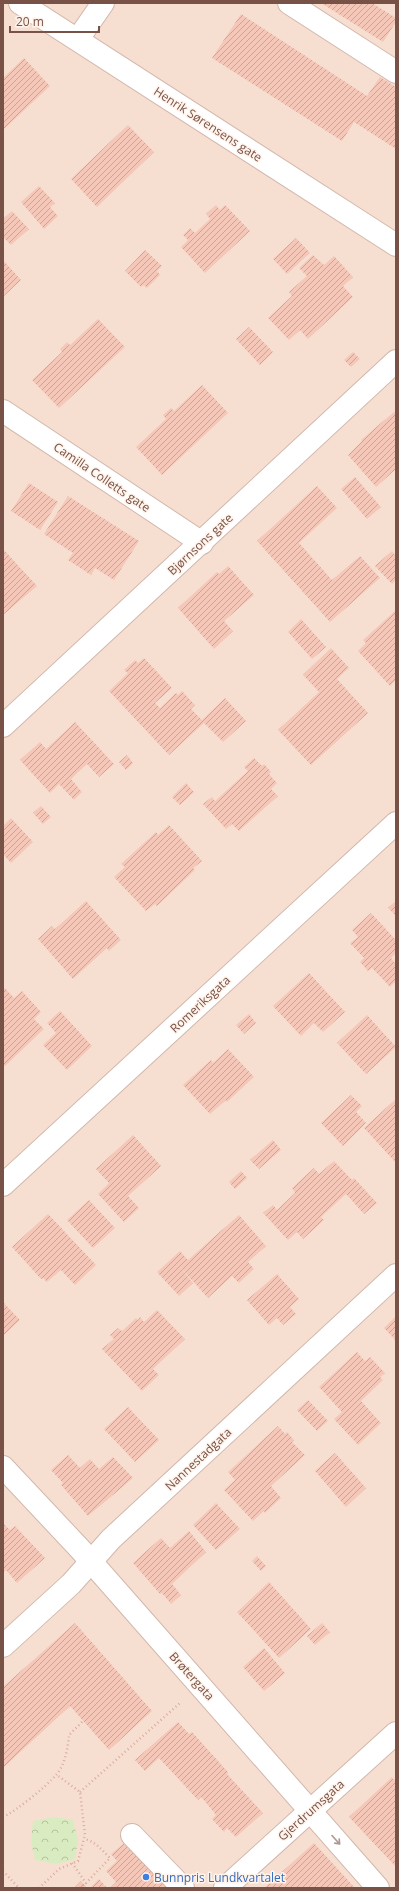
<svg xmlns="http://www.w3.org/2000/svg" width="399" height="1891" viewBox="0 0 399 1891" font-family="'Open Sans',sans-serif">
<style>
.residential{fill:#f6dfd1}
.forest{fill:url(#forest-crowns)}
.building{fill:url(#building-hatch)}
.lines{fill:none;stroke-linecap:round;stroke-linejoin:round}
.minor-casing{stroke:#d2b7ab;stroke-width:24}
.path{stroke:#daaa9c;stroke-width:2.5;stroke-dasharray:1 3;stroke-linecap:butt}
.minor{stroke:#fff;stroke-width:22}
.oneway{stroke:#ae9791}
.shop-dot{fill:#3f7fe0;stroke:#fff4eb;stroke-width:1.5}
.labels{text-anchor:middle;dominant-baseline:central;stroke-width:3;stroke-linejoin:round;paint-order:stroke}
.street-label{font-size:12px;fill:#785147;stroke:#fff4eb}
.shop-label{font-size:12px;fill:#366cbe;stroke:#fff4eb;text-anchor:start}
</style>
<defs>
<pattern id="forest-crowns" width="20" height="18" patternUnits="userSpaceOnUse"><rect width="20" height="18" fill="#d9ecc1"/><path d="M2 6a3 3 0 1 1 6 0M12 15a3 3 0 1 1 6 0" fill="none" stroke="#b5c29f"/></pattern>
<pattern id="building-hatch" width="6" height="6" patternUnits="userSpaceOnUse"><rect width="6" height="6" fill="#f5c7b9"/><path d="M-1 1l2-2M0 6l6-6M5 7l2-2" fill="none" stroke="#cba498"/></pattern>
</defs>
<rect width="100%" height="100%" fill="#feefe3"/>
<rect class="residential" x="3" y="3" width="393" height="1885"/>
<polygon class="forest" points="54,1817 73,1820 78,1840 75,1859 56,1864 35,1860 31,1842 33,1821"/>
<g class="building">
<polygon points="321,3 372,3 396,18 396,22 383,42"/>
<polygon points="241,14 367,96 380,77 396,87 396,149 354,122 342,141 212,58"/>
<polygon points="24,58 50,86 3,130 3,78"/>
<polygon points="128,125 154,152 97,207 71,179"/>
<polygon points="39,186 55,203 50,207 58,216 44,229 21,202"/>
<polygon points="216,205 220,210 225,205 250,231 205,273 181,247 188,240 183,235 190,228 195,233 210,219 206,214"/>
<polygon points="12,211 29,229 11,245 3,237 3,219"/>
<polygon points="296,238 310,253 287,274 273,259"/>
<polygon points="145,250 162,266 157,271 160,275 147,288 144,285 141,287 125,271"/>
<polygon points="313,255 324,265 334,256 353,277 343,286 353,297 308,339 300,330 289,340 268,318 292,296 289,292 307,276 299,268"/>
<polygon points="3,260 21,280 3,297"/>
<polygon points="98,319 125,347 59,408 32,380 62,352 60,349 67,342 70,345"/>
<polygon points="249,327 273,352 260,365 236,339"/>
<polygon points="353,352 360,359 351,367 344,360"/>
<polygon points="202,385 228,413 162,475 136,447 166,419 163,415 171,408 174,411"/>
<polygon points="394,412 396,414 396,469 376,487 348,455 362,441 361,440"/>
<polygon points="355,477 381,507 367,519 341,489"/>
<polygon points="29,483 58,502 40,530 11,511"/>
<polygon points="317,486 337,508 299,543 332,580 360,556 380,578 330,622 257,541"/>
<polygon points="68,496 139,541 114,580 95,568 91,575 68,560 73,553 44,534"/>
<polygon points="3,549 37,586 3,615"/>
<polygon points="392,551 396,556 396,580 392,584 375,566"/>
<polygon points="228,566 254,595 224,621 233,631 214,649 178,608 217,572 219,574"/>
<polygon points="396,610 396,680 390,686 358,651 366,643 363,640"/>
<polygon points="301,619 326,647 312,659 288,632"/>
<polygon points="331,648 349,668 337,679 368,713 311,765 278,730 319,692 303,675"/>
<polygon points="144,658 172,688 155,703 160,708 176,693 178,695 182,691 195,705 191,709 202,720 225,698 246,721 223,742 204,723 169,755 109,691 128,673 124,670 135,660 138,663"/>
<polygon points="75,722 114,764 99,777 87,764 71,779 82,792 74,800 59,784 50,793 20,760 40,742 46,749"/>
<polygon points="127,755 133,763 126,770 119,762"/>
<polygon points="254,758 262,766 264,764 271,772 269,774 277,783 271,789 278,796 239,831 232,824 226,829 203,804 212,797 215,801 248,771 244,767"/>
<polygon points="186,783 194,792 180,805 172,797"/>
<polygon points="41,806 51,817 43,824 33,813"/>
<polygon points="11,818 33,842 11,863 3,854 3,826"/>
<polygon points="169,825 202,861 193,868 195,870 157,906 155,904 146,911 114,877 125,867 121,864 156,832 158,835"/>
<polygon points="86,901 121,940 109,951 107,948 73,979 38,939 52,926 55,929"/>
<polygon points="396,901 396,916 388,908"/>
<polygon points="371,913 396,940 396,953 391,958 396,964 396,981 390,987 372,968 368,971 360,962 364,958 350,943 358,937 352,930"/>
<polygon points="309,973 345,1012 323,1032 314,1023 301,1036 273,1006"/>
<polygon points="5,988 14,998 22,991 41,1012 34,1019 44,1029 5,1066 3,1065 3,990"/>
<polygon points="60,1011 92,1046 67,1070 43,1045 56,1033 47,1023"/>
<polygon points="249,1014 256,1023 244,1034 236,1025"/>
<polygon points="367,1015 396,1047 366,1074 337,1043"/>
<polygon points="228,1049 254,1077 227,1102 226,1100 210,1114 183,1085 211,1060 213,1063"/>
<polygon points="351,1095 362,1106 356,1112 366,1123 343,1146 321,1123"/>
<polygon points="396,1099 396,1163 364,1128"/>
<polygon points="133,1135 161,1166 128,1196 139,1208 124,1222 98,1194 109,1183 96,1169"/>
<polygon points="273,1140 281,1150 259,1169 250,1160"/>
<polygon points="334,1161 352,1180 354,1178 377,1203 364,1214 346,1194 321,1217 324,1220 303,1239 297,1232 288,1240 263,1213 273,1205 277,1210 295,1193 292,1188 314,1168 319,1174"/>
<polygon points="241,1171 247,1178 235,1189 229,1182"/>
<polygon points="89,1200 115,1228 93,1248 67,1220"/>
<polygon points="48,1214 96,1265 75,1285 61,1270 47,1282 43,1278 41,1279 12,1247"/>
<polygon points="239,1215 266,1246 248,1262 254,1269 239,1283 232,1276 208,1298 180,1267 193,1283 179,1296 157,1272 180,1251 188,1260"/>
<polygon points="277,1274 299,1299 290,1307 296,1314 283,1325 277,1318 269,1325 247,1300"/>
<polygon points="3,1302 20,1320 3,1336"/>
<polygon points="157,1310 185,1339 153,1369 159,1375 142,1391 102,1349 114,1339 110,1335 118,1328 122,1331 136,1318 138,1320 140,1317 144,1322"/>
<polygon points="396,1316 396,1341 384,1328"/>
<polygon points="357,1352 365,1361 370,1357 385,1373 380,1377 383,1380 361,1401 381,1423 358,1445 334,1419 342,1412 319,1387"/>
<polygon points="308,1400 328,1421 317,1431 297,1410"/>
<polygon points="128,1407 159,1440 135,1462 104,1429"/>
<polygon points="278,1426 285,1434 287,1432 294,1440 292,1442 305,1455 271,1486 281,1498 265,1513 264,1511 253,1521 224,1490 235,1480 228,1472"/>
<polygon points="335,1453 366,1488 346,1507 315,1471"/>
<polygon points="68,1455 80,1468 90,1459 99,1469 113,1457 133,1478 88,1516 61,1485 63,1483 51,1470"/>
<polygon points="216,1503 240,1529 216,1550 193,1525"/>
<polygon points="3,1523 10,1530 15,1526 45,1558 17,1583 6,1570 3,1573"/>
<polygon points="189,1531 206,1552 172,1584 181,1595 171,1604 162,1593 160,1594 133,1563 161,1538 170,1548"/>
<polygon points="257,1556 266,1566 261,1571 252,1561"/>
<polygon points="269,1582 311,1629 279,1658 237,1612"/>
<polygon points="75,1623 152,1711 109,1750 70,1706 3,1768 3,1687"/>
<polygon points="322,1623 330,1632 315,1645 307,1636"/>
<polygon points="264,1648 285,1673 264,1691 243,1667"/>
<polygon points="178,1722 189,1734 192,1732 228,1772 227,1774 263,1813 236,1837 227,1828 224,1832 212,1819 216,1815 208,1805 201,1797 198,1800 159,1758 145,1771 135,1760"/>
<polygon points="392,1777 394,1780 396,1778 396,1867 349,1817"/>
<polygon points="124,1843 130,1850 134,1846 171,1888 110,1888 116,1882 106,1871 117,1861 111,1854"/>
<polygon points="314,1843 355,1888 264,1888"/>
<polygon points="99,1879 107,1888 90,1888"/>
<polygon points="81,1881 87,1888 74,1888"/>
</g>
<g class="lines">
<g class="minor-casing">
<g id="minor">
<polyline points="20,3 396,245"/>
<polyline points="289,3 396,72"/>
<polyline points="78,39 103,3"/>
<polyline points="3,411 202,543"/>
<polyline points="3,726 396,361"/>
<polyline points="3,1185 396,823"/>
<polyline points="3,1467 80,1549 378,1888"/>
<polyline points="3,1646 71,1584 111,1539 396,1275"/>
<polyline points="132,1835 183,1888"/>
<polyline points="225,1888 396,1733"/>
</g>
</g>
<g class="path">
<polyline points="80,1792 180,1703"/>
<path d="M3,1817c13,-6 43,-30 53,-42 9,-10 12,-27 13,-40l14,-14"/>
<path d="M72,1863l14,20 24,-25c-8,-8 -15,-17 -26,-19"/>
<polyline points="3,1871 19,1888"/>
<polyline points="39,1888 59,1869 78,1861 85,1835 80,1792 57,1775"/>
<polyline points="80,1888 86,1883"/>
</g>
<use href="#minor" class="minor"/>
</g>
<defs><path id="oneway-shaft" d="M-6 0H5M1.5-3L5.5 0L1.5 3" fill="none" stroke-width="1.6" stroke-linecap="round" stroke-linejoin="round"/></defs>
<use class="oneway" href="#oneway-shaft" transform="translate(336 1840) rotate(48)"/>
<circle class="shop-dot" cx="146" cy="1877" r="4"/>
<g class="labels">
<g class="street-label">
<text transform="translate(208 124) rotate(33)">Henrik Sørensens gate</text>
<text transform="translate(102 477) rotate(34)">Camilla Colletts gate</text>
<text transform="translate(200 544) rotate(-43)">Bjørnsons gate</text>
<text transform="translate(200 1004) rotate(-43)">Romeriksgata</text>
<text transform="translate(198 1459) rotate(-43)">Nannestadgata</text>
<text transform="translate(192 1676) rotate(48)">Brøtergata</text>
<text transform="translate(311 1810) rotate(-42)">Gjerdrumsgata</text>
</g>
<g class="shop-label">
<text x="154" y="1877">Bunnpris Lundkvartalet</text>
</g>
</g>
<rect width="399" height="1891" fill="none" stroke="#785147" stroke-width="8"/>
<path d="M10 26v6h89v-6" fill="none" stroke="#785147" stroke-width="2"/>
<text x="16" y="26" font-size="12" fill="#785147" stroke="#fff4eb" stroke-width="3" paint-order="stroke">20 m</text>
</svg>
